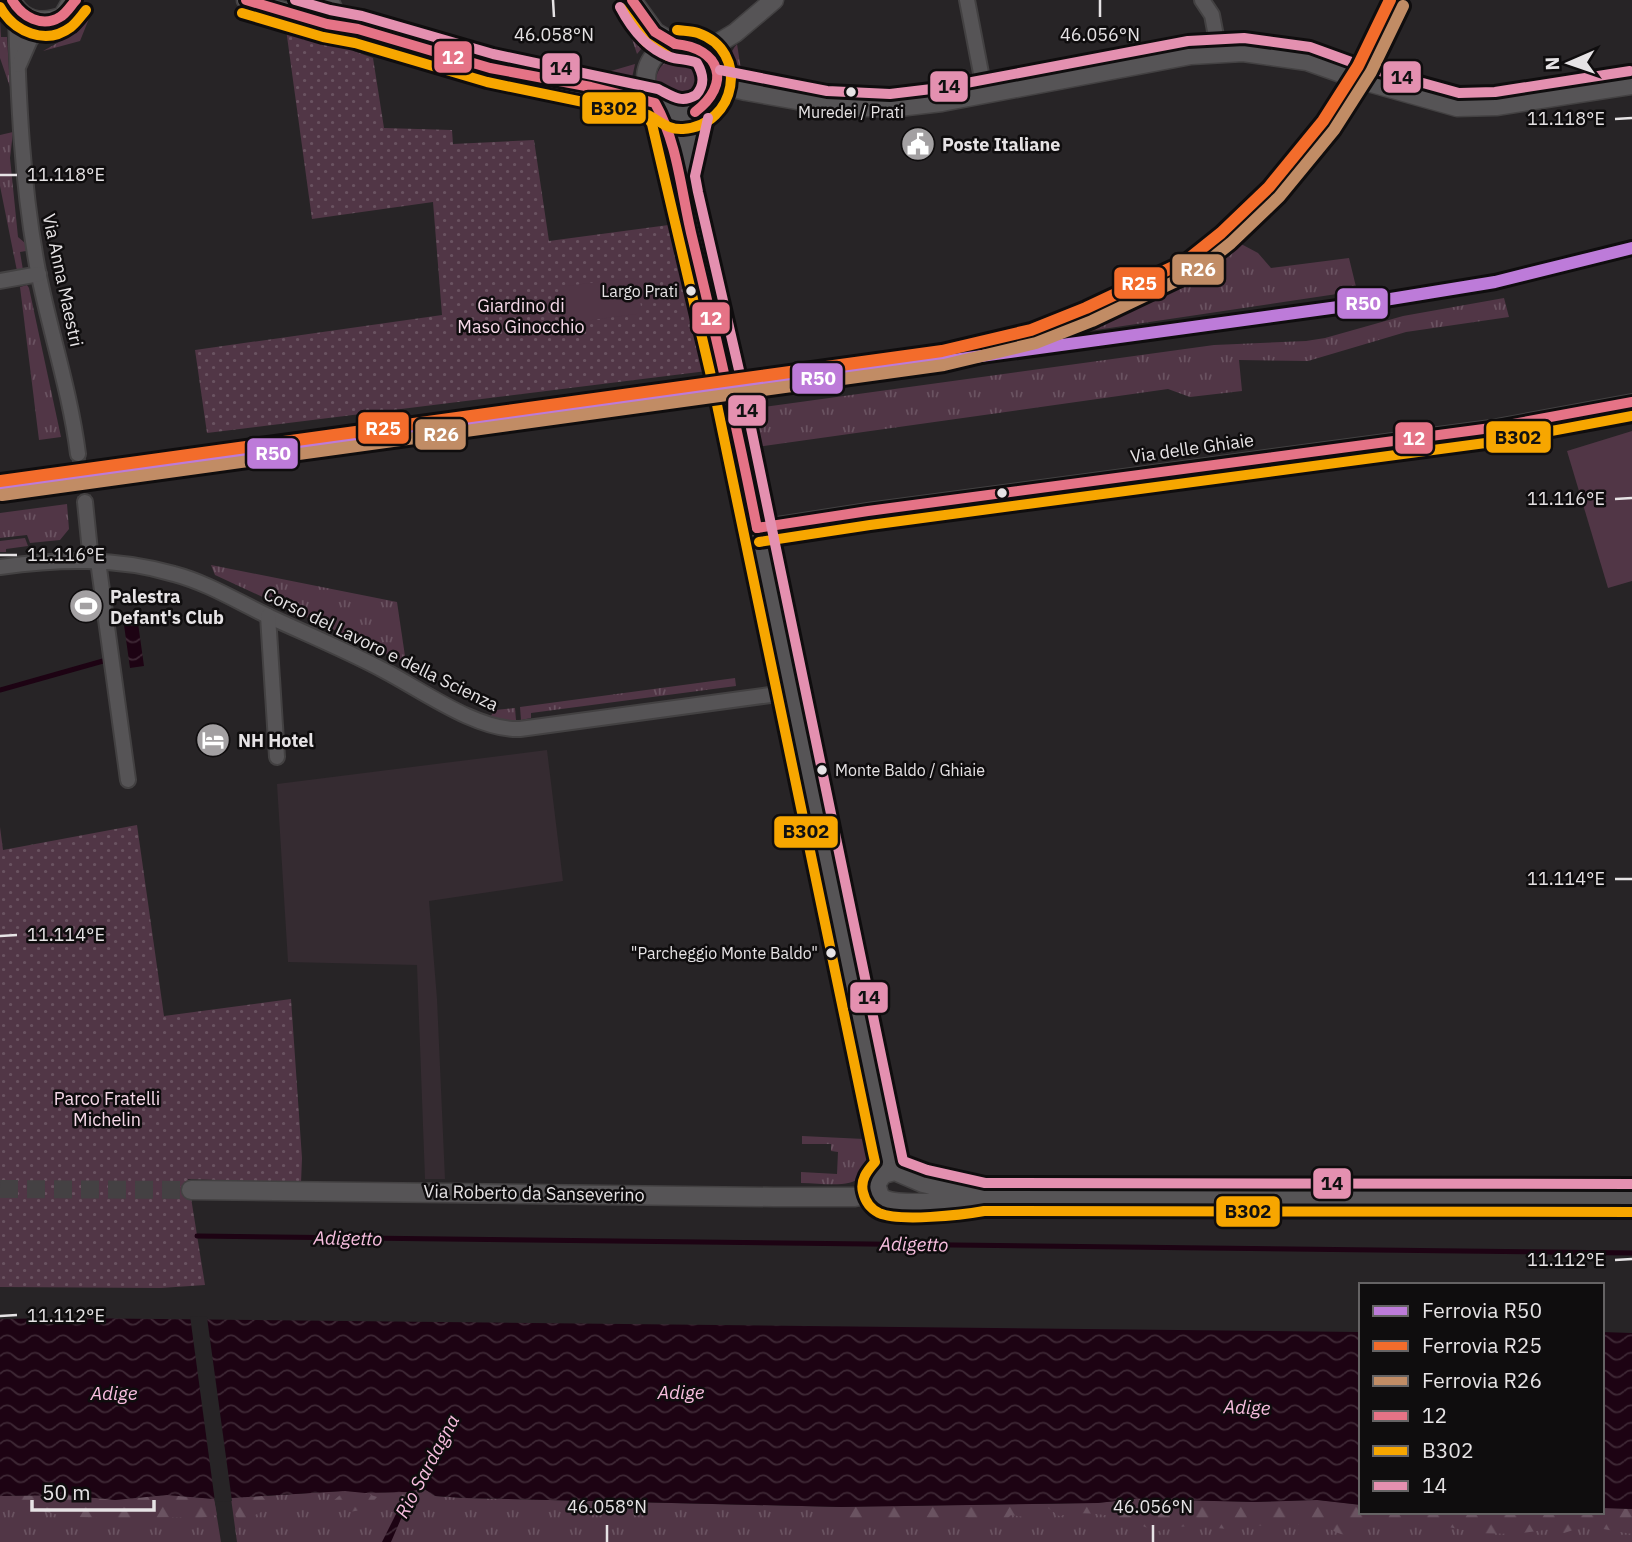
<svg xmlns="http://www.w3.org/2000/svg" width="1632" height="1542" viewBox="0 0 1632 1542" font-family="'IBM Plex Sans',sans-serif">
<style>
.built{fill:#352b31}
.grass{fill:url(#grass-tufts)}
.forest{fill:url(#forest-firs)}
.park{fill:url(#park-dots)}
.garden{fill:#513646}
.water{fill:url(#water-waves)}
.pier{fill:#272426}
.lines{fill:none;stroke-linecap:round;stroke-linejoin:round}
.stream{stroke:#1d0313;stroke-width:5}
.minor-tunnel{stroke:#444143;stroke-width:14;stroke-dasharray:14 7;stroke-linecap:butt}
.tertiary-tunnel{stroke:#444143;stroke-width:18;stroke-dasharray:18 9;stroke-linecap:butt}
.minor-casing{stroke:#434142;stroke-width:18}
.tertiary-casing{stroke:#434142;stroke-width:21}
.minor{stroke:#565456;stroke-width:14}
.tertiary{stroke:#565456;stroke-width:18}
.bus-1-casing{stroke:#0f0d0e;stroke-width:16}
.bus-2-casing{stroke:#0f0d0e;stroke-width:16}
.bus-3-casing{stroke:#0f0d0e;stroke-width:16}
.bus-1{stroke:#e57386;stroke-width:10}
.bus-2{stroke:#f7a600;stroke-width:10}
.bus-3{stroke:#e490b0;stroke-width:10}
.rail-1-casing{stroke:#0f0d0e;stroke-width:18}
.rail-2-casing{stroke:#0f0d0e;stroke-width:18}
.rail-3-casing{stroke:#0f0d0e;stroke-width:18}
.rail-1{stroke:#bd7bd9;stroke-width:12}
.rail-2{stroke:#f36c2b;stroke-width:12}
.rail-3{stroke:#c18c65;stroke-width:12}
.ticks{fill:none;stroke:#e6e3e5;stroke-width:2.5}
.bus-dot{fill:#e6e3e5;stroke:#0f0d0e;stroke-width:2.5}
.labels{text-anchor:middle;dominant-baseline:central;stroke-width:5;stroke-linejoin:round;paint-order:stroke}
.bus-label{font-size:16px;fill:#e6e3e5;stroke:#0f0d0e;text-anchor:end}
.poi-label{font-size:18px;font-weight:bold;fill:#e6e3e5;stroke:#0f0d0e;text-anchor:start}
.street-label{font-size:18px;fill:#e6e3e5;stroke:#0f0d0e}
.park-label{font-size:18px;fill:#f6d8e8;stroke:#0f0d0e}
.water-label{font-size:19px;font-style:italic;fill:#f7bdde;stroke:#0f0d0e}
.ticks-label{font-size:18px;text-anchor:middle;fill:#e6e3e5;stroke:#0f0d0e;stroke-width:5;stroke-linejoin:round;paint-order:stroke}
.line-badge{stroke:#0f0d0e;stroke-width:2.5}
.badge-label{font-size:19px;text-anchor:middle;font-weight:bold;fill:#fff}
.pale-badge-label{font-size:19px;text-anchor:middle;font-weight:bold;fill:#111}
</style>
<defs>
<pattern id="grass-tufts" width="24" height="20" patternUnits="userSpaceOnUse" patternTransform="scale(1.75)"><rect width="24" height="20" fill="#513646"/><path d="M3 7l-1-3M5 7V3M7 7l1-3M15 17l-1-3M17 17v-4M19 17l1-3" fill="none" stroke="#6a5361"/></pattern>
<pattern id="forest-firs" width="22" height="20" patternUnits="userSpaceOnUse" patternTransform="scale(1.75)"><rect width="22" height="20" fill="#513646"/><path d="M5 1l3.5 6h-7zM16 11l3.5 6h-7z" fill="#6a5361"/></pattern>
<pattern id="park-dots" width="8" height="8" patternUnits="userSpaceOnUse" patternTransform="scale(1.75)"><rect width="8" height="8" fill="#513646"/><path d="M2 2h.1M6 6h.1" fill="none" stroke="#6a5361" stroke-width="1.8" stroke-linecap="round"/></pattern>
<pattern id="water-waves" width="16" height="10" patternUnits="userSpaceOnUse" patternTransform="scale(1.75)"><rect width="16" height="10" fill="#1d0313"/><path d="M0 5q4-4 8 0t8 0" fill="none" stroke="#3e2835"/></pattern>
</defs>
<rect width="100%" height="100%" fill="#272426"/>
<polygon class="built" points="547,750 563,881 429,901 437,999 445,1179 425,1179 417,965 288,962 277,784"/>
<g class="grass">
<polygon points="619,0 626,0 647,37 647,42 637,54"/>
<polygon points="90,16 80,41 43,51 77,32"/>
<polygon points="0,19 1,37 7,37 10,87 0,58"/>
<path d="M737,44l5,32 -7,-2c-8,-11 -6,-21 2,-30z"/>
<circle cx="679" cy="81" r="23"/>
<polygon points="635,64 630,87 598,80 604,73"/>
<polygon points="13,132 10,158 18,237 25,243 26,251 20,252 23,270 17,271 0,186 0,135"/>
<path d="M1228,237l30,16 13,15 78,-10 8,33 -281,42 -7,-6c56,-26 108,-56 159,-90z"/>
<polygon points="27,285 29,288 61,437 39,440 20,287"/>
<polygon points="1504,298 1509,317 1406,332 1308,361 1239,360 1242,391 1190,397 1168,389 757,447 749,409 1214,345 1306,341 1325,338 1403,316"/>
<polygon points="67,504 69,529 60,540 30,543 27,535 0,538 0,513"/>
<polygon points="25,538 28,546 6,549 6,552 0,552 0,541"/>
<polygon points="211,565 397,602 406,663 215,575"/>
<polygon points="735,678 736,686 531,713 531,718 521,720 520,707"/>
<polygon points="515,708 516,720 504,721 490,717 495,710"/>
<path d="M802,1136l62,3c13,55 -24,45 -63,44v-11l36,2 1,-22 -7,-1v-7h-29z"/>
<path d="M423,1488l12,8 29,2 377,9 257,-4 36,-4 120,3 64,-2 43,5v7h241v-4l30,1v33h-1395l-6,-44c37,-2 74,-5 110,-7 28,0 55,4 82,-3z"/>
<polygon points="66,1495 115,1500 167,1495 214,1499 221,1542 0,1542 0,1496"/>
</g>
<g class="forest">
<polygon points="345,1491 365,1493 377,1497 370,1505 363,1506 361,1510 349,1512 334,1503 333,1501"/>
<path d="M66,1495l49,5 52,-5 47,4 3,16 -21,4 -13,-2c-43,0 -141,9 -173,-21z"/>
<polygon points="262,1496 272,1507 242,1521 236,1517 231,1498"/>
<path d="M1134,1499l120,3 63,-2 44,5v7h9c0,8 -2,15 -9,20 -17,10 -29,-5 -46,-8 -14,-3 -23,5 -39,0l-8,3 -23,-4 -17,6 -33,-3 -22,1 -17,5c-28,-14 -65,-24 -97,-16l-11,-8 3,-4 47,-1z"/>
<polygon points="1035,1504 1039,1508 1038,1513 1030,1518 1011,1515 1005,1521 991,1516 987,1520 973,1522 967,1517 955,1519 945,1516 939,1521 911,1513 911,1508 916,1506"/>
<polygon points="894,1506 902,1519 893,1523 866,1521 829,1522 826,1517 827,1510 832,1507"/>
<polygon points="1602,1508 1632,1509 1632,1534 1586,1526 1564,1533 1552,1529 1514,1534 1477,1533 1411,1519 1397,1518 1388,1522 1376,1519 1377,1512 1602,1512"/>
</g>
<g class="park">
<polygon points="286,29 310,35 373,58 384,128 452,130 453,144 534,140 549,241 676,224 696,312 700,312 715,370 207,433 195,350 442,315 433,202 312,219"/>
<polygon points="137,825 164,1016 291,999 302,1158 301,1183 188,1179 205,1285 161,1288 0,1287 0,827 3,850"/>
</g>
<g class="garden">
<polygon points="631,278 637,280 641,307 636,314 570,323 563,316 561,293 566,286"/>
<polygon points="1632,431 1632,581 1608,588 1567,451"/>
</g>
<g class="water">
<polygon points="133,617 134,624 138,623 144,666 130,668 123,618"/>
<polygon points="62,1318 1361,1332 1361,1505 1317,1500 1254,1502 1134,1499 1098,1503 841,1507 464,1498 435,1496 423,1488 413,1491 391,1542 382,1542 407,1492 365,1493 345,1491 214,1499 167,1495 115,1500 66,1495 0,1496 0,1319"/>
<polygon points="1602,1332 1632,1333 1632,1509 1602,1508"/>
</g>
<polygon class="pier" points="190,1316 207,1317 232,1501 215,1502"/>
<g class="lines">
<g class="stream">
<polyline points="0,690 103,661"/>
<polyline points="197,1236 1632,1253"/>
</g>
<polyline class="minor-tunnel" points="78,454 85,502"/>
<g class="tertiary-tunnel">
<polyline points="725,373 733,411"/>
<polyline points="0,1189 191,1190"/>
</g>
<g class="minor-casing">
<g id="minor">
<polyline points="967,0 985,94"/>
<polyline points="1202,0 1212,15 1219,52"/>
<path d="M16,10c2,87 6,175 22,261 12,61 32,120 40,183"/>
<polyline points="19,65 30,40 45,22"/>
<polyline points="0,281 39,274"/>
<polyline points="85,502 91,561"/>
<polyline points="757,528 868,511 1491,428 1632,402"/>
<polyline points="98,561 128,780"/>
<path d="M0,567c59,-8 116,-10 174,7 34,9 64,28 96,43 39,18 78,34 115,54 38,20 93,60 135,58l272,-37"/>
<polyline points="268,616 277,757"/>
</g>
</g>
<g class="tertiary-casing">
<g id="tertiary">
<path d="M12,0c9,21 30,25 51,16l9,-16"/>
<polyline points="246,0 327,24 358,29 490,68 654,102"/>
<polyline points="329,0 335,13 355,27"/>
<polyline points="632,0 655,32 675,44"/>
<circle cx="682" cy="79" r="36"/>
<polyline points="705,51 735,33 774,0"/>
<polyline points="717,84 746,91 825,105 890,108 942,102 1191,55 1243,52 1307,61 1361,80 1457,107 1496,106 1632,85"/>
<polyline points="655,103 665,118 670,133 693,240 725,373"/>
<polyline points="683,166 691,120 695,112"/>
<polyline points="733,411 891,1171"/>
<polyline points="191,1190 774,1197 855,1197 877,1193"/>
<path d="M983,1197l-60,-14 -28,-12 -12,3 -7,10 4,13c16,12 83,3 103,0l649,1"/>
</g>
</g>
<use href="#minor" class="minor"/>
<use href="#tertiary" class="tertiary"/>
<g class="bus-1-casing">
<g id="bus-1">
<path d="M12,0c10,17 30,28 48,17 7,-4 11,-12 16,-17"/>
<path d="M246,0l81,24 31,5 132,39 101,19 64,16c24,43 26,91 38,138 23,95 45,191 64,287"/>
<polyline points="632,0 655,32 675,44"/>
<path d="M675,44c46,4 57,40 20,68"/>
<polyline points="757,528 868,511 1491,428 1632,402"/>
</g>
</g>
<g class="bus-2-casing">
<g id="bus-2">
<path d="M0,7c14,25 46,39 71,20 6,-5 10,-11 15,-17"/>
<polyline points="621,8 646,42 668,56"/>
<path d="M242,13l81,24 32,6 132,39 159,33 6,9 59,252 162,777 2,9c-8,9 -15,18 -12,30 2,9 8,17 16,21 20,9 83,2 105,-2l648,1"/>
<path d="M621,109c9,1 19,2 27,6 12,6 20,15 35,14 54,-4 67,-78 15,-96 -6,-2 -14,-2 -21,-3"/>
<polyline points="759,542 870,525 1493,442 1632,416"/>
</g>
</g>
<g class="bus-3-casing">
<g id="bus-3">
<path d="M295,0l35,10 32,6 131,38 165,35c14,7 23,15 38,6 9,-10 8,-20 1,-32 -8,-4 -18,-3 -27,-6 -23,-8 -39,-29 -50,-50"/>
<polyline points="720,70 827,91 890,94 940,88 1188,41 1244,38 1310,47 1365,67 1459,93 1495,92 1630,71"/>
<polyline points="708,118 695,176 698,192 739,370 903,1161 927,1170 985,1183 1632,1184"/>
</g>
</g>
<use href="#bus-1" class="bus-1"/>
<use href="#bus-2" class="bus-2"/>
<use href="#bus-3" class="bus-3"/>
<g class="rail-1-casing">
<polyline id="rail-1" points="0,491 1360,304 1495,282 1632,248"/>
</g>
<g class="rail-2-casing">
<polyline id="rail-2" points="0,481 942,351 1031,330 1086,308 1186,261 1221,233 1269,187 1323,121 1358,66 1390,0"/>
</g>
<g class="rail-3-casing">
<polyline id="rail-3" points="2,495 944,365 1036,343 1092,321 1195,272 1231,243 1279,197 1334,130 1371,72 1403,6"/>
</g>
<use href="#rail-1" class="rail-1"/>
<use href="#rail-2" class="rail-2"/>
<use href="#rail-3" class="rail-3"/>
</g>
<path class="ticks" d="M553,0l1,17M1100,0v17M1615,119l17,-1M0,175h17M1615,499l17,-1M0,555h17M1615,879h17M0,936l17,-1M1615,1260l17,-1M0,1316l17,-1M607,1525v17M1153,1525v17"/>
<defs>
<g id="civic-disc" transform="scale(1.75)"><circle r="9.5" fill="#a3a0a2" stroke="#0f0d0e"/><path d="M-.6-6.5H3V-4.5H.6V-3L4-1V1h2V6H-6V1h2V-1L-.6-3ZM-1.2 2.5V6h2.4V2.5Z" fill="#fff"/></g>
<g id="stadium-disc" transform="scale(1.75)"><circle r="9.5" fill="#a3a0a2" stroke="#0f0d0e"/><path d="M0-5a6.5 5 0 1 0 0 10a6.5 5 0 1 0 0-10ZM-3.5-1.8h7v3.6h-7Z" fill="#fff"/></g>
<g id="hotel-disc" transform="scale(1.75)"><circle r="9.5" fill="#a3a0a2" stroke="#0f0d0e"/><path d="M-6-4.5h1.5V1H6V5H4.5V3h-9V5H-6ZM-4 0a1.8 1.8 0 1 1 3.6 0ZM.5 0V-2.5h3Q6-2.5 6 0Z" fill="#fff"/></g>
</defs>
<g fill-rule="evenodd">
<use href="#civic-disc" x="918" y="144"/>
<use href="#stadium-disc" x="86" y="606"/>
<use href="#hotel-disc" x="213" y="740"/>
</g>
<g class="bus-dot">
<circle cx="851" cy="92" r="6"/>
<circle cx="691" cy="291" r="6"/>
<circle cx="1002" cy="493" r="6"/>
<circle cx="822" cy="770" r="6"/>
<circle cx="831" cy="953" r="6"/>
</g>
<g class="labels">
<g class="bus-label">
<text x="851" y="112" text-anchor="middle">Muredei / Prati</text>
<text x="678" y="291">Largo Prati</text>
<text x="835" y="770" text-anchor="start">Monte Baldo / Ghiaie</text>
<text x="818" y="953">"Parcheggio Monte Baldo"</text>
</g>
<g class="poi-label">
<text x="942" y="144">Poste Italiane</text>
<text x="110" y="596">Palestra<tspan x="110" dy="21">Defant's Club</tspan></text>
<text x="238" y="740">NH Hotel</text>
</g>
<g class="street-label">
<text transform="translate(63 280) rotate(78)">Via Anna Maestri</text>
<text transform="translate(1192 448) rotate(-8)">Via delle Ghiaie</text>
<text transform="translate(381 649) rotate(26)">Corso del Lavoro e della Scienza</text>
<text transform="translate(534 1193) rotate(1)">Via Roberto da Sanseverino</text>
</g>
<g class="park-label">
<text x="521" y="305">Giardino di<tspan x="521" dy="21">Maso Ginocchio</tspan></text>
<text x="107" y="1098">Parco Fratelli<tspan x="107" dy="21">Michelin</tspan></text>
</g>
<g class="water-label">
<text transform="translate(348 1238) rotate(1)">Adigetto</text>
<text transform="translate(914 1244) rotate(1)">Adigetto</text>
<text x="681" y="1392">Adige</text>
<text x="114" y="1393">Adige</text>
<text transform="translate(1247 1407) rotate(2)">Adige</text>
<text transform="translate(427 1466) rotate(-62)">Rio Sardagna</text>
</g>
</g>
<g class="ticks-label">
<text x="554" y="41">46.058°N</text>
<text x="1100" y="41">46.056°N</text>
<text x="1566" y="125">11.118°E</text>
<text x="66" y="181">11.118°E</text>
<text x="1566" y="505">11.116°E</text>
<text x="66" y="561">11.116°E</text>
<text x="1566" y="885">11.114°E</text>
<text x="66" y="941">11.114°E</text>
<text x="1566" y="1266">11.112°E</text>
<text x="66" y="1322">11.112°E</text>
<text x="607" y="1513">46.058°N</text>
<text x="1153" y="1513">46.056°N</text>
</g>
<g class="line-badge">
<rect x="433" y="40" width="40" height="34" rx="7" fill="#e57386"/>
<rect x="541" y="52" width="40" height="33" rx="7" fill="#e490b0"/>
<rect x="1382" y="60" width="40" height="34" rx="7" fill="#e490b0"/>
<rect x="929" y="70" width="40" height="33" rx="7" fill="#e490b0"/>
<rect x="581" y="91" width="66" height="34" rx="7" fill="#f7a600"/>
<rect x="1171" y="253" width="54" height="33" rx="7" fill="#c18c65"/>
<rect x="1113" y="266" width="53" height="34" rx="7" fill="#f36c2b"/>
<rect x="1336" y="287" width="53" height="33" rx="7" fill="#bd7bd9"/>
<rect x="691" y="301" width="40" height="34" rx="7" fill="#e57386"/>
<rect x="791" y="362" width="53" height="33" rx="7" fill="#bd7bd9"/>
<rect x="727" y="394" width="40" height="33" rx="7" fill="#e490b0"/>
<rect x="357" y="411" width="53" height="34" rx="7" fill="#f36c2b"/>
<rect x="414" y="418" width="53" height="33" rx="7" fill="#c18c65"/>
<rect x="1485" y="420" width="67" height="34" rx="7" fill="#f7a600"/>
<rect x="1394" y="421" width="40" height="34" rx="7" fill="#e57386"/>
<rect x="246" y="437" width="53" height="33" rx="7" fill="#bd7bd9"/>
<rect x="773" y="815" width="66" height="34" rx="7" fill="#f7a600"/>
<rect x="849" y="981" width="40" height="33" rx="7" fill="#e490b0"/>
<rect x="1312" y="1167" width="40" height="33" rx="7" fill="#e490b0"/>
<rect x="1215" y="1195" width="66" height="33" rx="7" fill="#f7a600"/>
</g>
<g class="badge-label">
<text x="453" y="64">12</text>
<text x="1198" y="276">R26</text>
<text x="1139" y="290">R25</text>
<text x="1363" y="310">R50</text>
<text x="711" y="325">12</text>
<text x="818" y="385">R50</text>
<text x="383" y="435">R25</text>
<text x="441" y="441">R26</text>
<text x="1414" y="445">12</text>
<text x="273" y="460">R50</text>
</g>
<g class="pale-badge-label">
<text x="561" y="75">14</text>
<text x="1402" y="84">14</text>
<text x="949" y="93">14</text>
<text x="614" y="115">B302</text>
<text x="747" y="417">14</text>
<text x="1518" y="444">B302</text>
<text x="806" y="838">B302</text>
<text x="869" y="1004">14</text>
<text x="1332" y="1190">14</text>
<text x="1248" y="1218">B302</text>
</g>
<rect x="1359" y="1283" width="245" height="231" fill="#0f0d0e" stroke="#656364" stroke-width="2"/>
<rect x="1373" y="1306" width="35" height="10" fill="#bd7bd9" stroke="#656364" stroke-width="2"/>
<text x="1422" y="1318" font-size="21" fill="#e6e3e5">Ferrovia R50</text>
<rect x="1373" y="1341" width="35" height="10" fill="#f36c2b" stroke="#656364" stroke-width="2"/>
<text x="1422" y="1353" font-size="21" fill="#e6e3e5">Ferrovia R25</text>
<rect x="1373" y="1376" width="35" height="10" fill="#c18c65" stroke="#656364" stroke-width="2"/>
<text x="1422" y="1388" font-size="21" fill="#e6e3e5">Ferrovia R26</text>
<rect x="1373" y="1411" width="35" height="10" fill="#e57386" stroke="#656364" stroke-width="2"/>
<text x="1422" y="1423" font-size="21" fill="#e6e3e5">12</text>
<rect x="1373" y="1446" width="35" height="10" fill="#f7a600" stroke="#656364" stroke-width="2"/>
<text x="1422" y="1458" font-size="21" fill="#e6e3e5">B302</text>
<rect x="1373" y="1481" width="35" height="10" fill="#e490b0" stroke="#656364" stroke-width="2"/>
<text x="1422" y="1493" font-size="21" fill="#e6e3e5">14</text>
<g transform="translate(1569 63) rotate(268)" stroke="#0f0d0e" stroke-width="5" paint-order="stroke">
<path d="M0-5L12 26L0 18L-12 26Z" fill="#e6e3e5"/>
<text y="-10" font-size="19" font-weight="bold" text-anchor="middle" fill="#e6e3e5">N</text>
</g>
<path d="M32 1500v10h122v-10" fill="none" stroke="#e6e3e5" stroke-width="3.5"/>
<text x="42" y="1500" font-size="21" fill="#e6e3e5" stroke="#0f0d0e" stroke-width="5" paint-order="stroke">50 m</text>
</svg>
